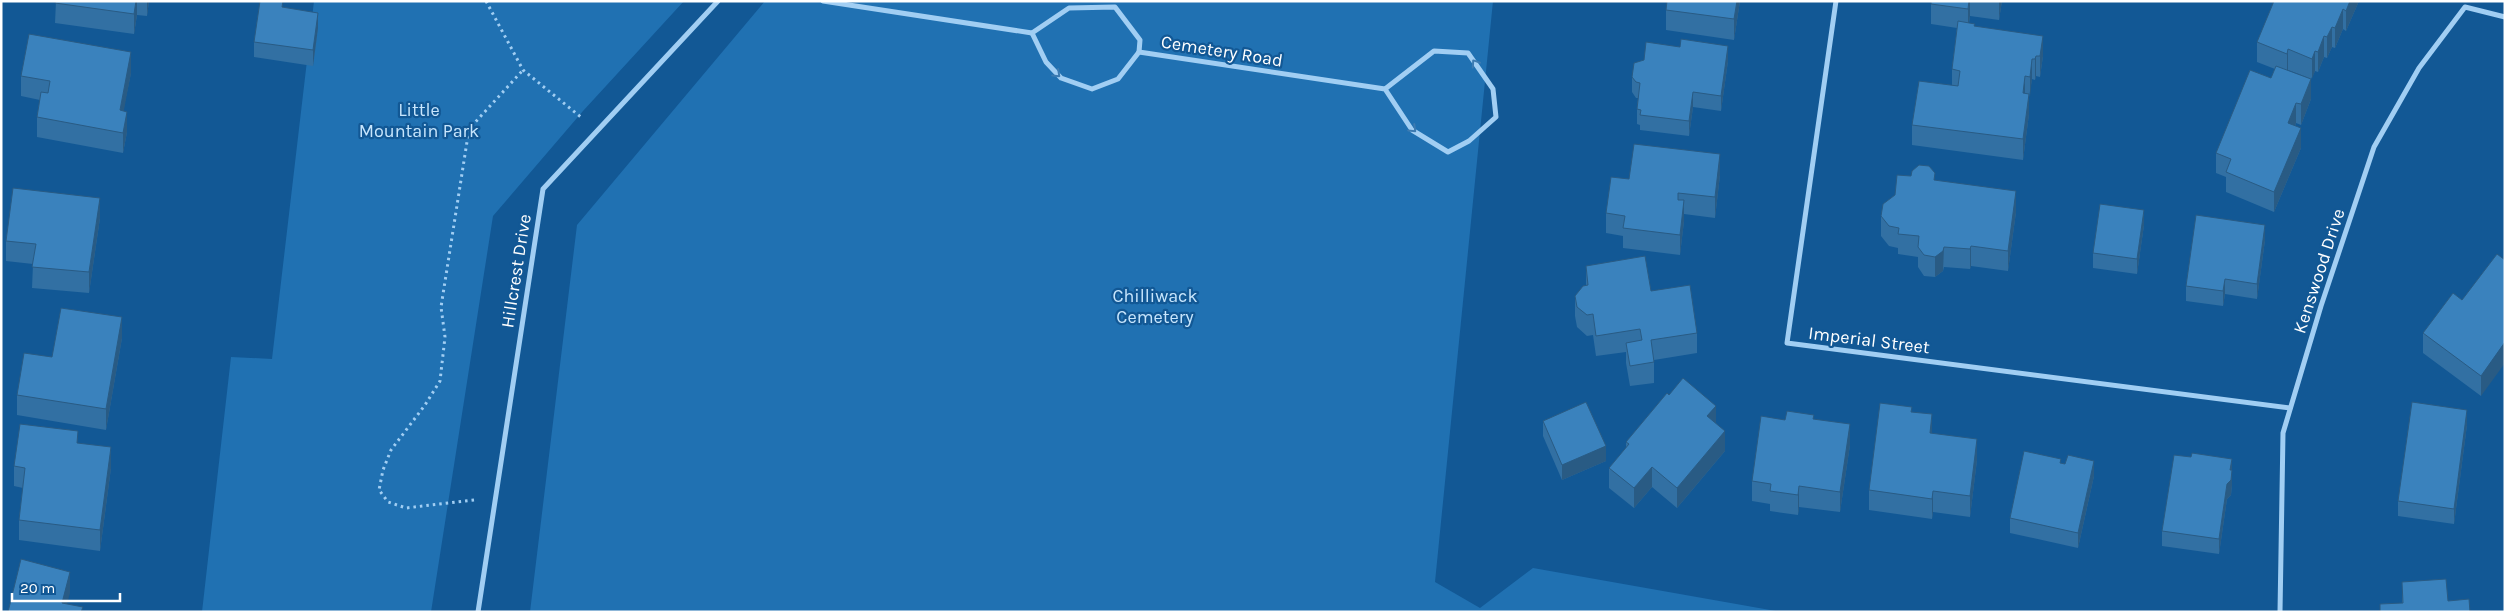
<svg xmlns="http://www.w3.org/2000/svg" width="2506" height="613" viewBox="0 0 2506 613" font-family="Karla,sans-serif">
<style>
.green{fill:#2071b2}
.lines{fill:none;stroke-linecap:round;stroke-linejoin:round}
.path{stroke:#a1cef3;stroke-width:3;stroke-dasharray:2.5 4;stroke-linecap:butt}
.minor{stroke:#a1cef3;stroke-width:5}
.wall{fill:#3270a3;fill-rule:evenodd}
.shaded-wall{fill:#295b84}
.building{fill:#3a82bd;stroke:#295b84}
.oneway{stroke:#3d7bb1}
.labels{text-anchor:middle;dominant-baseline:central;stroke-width:4.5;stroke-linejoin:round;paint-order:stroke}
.street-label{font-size:18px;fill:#fff;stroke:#125895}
.park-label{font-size:18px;fill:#c8e6fd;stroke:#125895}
</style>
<rect width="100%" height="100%" fill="#125895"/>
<g class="green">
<polygon points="314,1 684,1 583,111 493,216 431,612 202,612 231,357 272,359"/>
<polygon points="765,1 1493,1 1435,582 1480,608 1533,568 1781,612 530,612 577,225"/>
</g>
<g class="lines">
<g class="path">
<polyline points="486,1 523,70 582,118"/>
<polyline points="474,500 406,508 388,502 379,490 383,470 391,450 425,405 440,381 445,337 441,307 469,129 523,70"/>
</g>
<g class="minor">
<polyline points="823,1 1032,33 1069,8 1115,7 1140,40 1139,52"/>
<polyline points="1836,1 1787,343 2290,408"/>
<polyline points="1032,33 1046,62 1061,78 1092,89 1118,79 1139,52"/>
<polyline points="1139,52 1385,89 1434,51 1468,53 1493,89 1496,117 1469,141 1448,152 1412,130 1385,89"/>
<polyline points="478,612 543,189 718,1"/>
<polyline points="2280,612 2283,433 2321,306 2374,147 2419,68 2465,7 2505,17"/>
</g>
</g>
<g class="wall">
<polygon points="56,1 149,1 147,16 137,15 134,34 55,23"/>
<polygon points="1740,1 1734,40 1666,30 1666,10"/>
<polygon points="1931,1 2002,1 1999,20 1970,16 1969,23 1975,27 2043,56 2040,77 2036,76 2035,80 2032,79 2029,97 2029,114 2023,160 1912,145 1912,125 1952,85 1952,69 1957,28 1931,24"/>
<path d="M2359,1l-13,30 -3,-2 -8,19 -3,-1 -5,11 -3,-1 -6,15 -3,-1 -4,8v20l-10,26 -5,-2 -1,3 6,22 -27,64 -48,-20v-15l-10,-4v-20l55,-75 4,-9 -18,-7v-20zM2288,70l21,8 -21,-7z"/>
<polygon points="283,8 318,28 313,66 254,57 254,42"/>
<polygon points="1728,61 1721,111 1693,107 1689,136 1640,130 1640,125 1637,124 1637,109 1638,98 1636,98 1632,92 1632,77"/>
<polygon points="131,73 123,111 127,132 123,153 37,137 37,117 40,100 21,96 21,76"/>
<polygon points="1720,175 1715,218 1684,214 1684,221 1680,255 1623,248 1623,236 1606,233 1606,213 1629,179"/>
<polygon points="1935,180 2016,212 2008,271 1971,266 1970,269 1944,267 1943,271 1935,277 1924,276 1918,267 1918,257 1898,254 1898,248 1889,246 1881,236 1881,216 1895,195"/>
<polygon points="100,218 89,293 32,288 33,264 6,261 6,241"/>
<polygon points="2144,225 2137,274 2093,268 2093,253"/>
<polygon points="2265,240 2257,299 2225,294 2223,306 2186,301 2186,286"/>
<polygon points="2505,260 2481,396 2423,353 2423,333 2462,300"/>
<polygon points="1586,266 1651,291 1697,333 1697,353 1654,360 1654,383 1630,386 1626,363 1626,352 1596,356 1593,335 1587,336 1577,327 1575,316 1575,296 1586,286"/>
<polygon points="122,338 106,430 17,415 17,395 52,357"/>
<polygon points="1669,395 1716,423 1725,451 1677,508 1652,487 1634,508 1609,488 1609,468 1626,448 1626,442"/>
<polygon points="1912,412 1932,434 1977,460 1970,517 1933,512 1932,519 1869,510 1869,490"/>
<polygon points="1814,419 1850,445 1840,512 1799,507 1798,515 1770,511 1770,504 1752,501 1752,481 1785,420"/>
<polygon points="1543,421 1606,461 1562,480 1543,436"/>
<polygon points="2467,425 2454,524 2398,516 2398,501"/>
<polygon points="78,443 111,468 100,551 19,540 19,520 23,488 14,486 14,466"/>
<polygon points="2191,457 2232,470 2232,485 2231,495 2227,499 2219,554 2162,546 2162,531"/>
<polygon points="2061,463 2094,476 2078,548 2010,533 2010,518"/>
<polygon points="2402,582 2448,601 2470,612 2380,612 2380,604 2402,603"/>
</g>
<g class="shaded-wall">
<polygon points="136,1 137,1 137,15 134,34 134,14"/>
<polygon points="147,1 149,1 147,16"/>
<polygon points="1737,1 1740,1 1734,40 1734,19"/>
<polygon points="1969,1 1970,1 1970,16 1968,29 1968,9"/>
<polygon points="1999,1 2002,1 1999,20"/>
<polygon points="2350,1 2359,1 2346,31 2346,11"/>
<polygon points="2343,9 2343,29 2335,48 2335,28"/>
<polygon points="318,13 318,28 313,66 313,50"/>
<polygon points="2332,27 2332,47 2327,58 2327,37"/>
<polygon points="2043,36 2043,56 2040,77 2040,56"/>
<polygon points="2324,36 2324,57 2318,72 2318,52"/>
<polygon points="1728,46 1728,61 1721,111 1721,96"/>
<polygon points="2288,49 2288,70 2287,74 2287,54"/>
<polygon points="2315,51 2315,71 2312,79 2312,59"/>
<polygon points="131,52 131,73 120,131 120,110"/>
<polygon points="2036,56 2036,76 2035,80 2035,59"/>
<polygon points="2032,59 2032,79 2030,97 2030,77"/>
<polygon points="2025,76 2025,96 2023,93"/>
<polygon points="2311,79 2311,99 2301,125 2301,104"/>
<polygon points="1693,92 1693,107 1689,136 1689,121"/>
<polygon points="2029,94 2029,114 2023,160 2023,139"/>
<polygon points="2296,103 2296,123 2288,143 2288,123"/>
<polygon points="127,112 127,132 123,153 123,133"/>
<polygon points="2301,128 2301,148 2274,212 2274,192"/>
<polygon points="1720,154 1720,175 1715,218 1715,197"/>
<polygon points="2016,191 2016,212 2008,271 2008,251"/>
<polygon points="100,198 100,218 89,293 89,272"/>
<polygon points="1684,200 1684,221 1680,255 1680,235"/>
<polygon points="2144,210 2144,225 2137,274 2137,259"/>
<polygon points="2265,225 2265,240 2257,299 2257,284"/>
<polygon points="1971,246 1971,266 1970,269 1970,249"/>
<polygon points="1944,247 1943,271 1935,277 1935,257"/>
<polygon points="2225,279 2225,294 2223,306 2223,291"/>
<polygon points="122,317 122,338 106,430 106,409"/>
<polygon points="2505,342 2505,363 2481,396 2481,376"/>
<polygon points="1716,406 1716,426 1707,416"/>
<polygon points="2467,410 2467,425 2454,524 2454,509"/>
<polygon points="1932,414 1932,434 1930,433"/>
<polygon points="1850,424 1850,445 1840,512 1840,492"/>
<polygon points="1725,431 1725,451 1677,508 1677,488"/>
<polygon points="1977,439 1977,460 1970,517 1970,496"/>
<polygon points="1606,446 1606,461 1562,480 1562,465"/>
<polygon points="111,447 111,468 100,551 100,530"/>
<polygon points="2232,459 2232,485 2231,495 2227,499 2219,554 2219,539 2227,484 2230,470"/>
<polygon points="2094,461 2094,476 2078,548 2078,533"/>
<polygon points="1652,467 1652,487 1634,508 1634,488"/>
<polygon points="1799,486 1799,507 1798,515 1798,495"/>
<polygon points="1933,491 1933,512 1932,519 1932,499"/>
<polygon points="70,572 70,593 65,612 62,603"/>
</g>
<g class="building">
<polygon points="56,1 136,1 134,14 55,3"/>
<polygon points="260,1 283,1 282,7 318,13 313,50 254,42"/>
<polygon points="1667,1 1737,1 1734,19 1666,10"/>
<polygon points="1931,1 1969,1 1968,9 1931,4"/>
<polygon points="2274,1 2350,1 2346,11 2343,9 2335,28 2332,27 2327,37 2324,36 2318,52 2315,51 2312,59 2288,49 2287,54 2257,42"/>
<polygon points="1958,21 1975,24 1974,26 2043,36 2040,56 2036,56 2035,59 2032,59 2030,77 2025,76 2023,93 2029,94 2023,139 1912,125 1919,81 1958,86 1960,71 1952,69"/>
<polygon points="29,34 131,52 120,110 127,112 123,133 37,117 41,92 48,93 50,81 21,76"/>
<polygon points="1681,39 1728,46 1721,96 1693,92 1689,121 1640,115 1641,110 1637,109 1640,83 1636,82 1632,77 1634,63 1644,60 1646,42 1680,47"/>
<polygon points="2276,66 2311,79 2301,104 2296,103 2288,123 2301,128 2274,192 2226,172 2231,159 2216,153 2250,70 2271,78"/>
<polygon points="1634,144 1720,154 1715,197 1678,193 1678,200 1684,200 1680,235 1623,228 1625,216 1606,213 1611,177 1629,179"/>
<polygon points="1919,165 1929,166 1935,173 1934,180 2016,191 2008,251 1971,246 1970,249 1944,247 1943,251 1935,257 1924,255 1918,247 1919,236 1898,234 1899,228 1889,226 1881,216 1883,204 1895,195 1897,175 1911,176 1912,171"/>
<polygon points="13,188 100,198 89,272 32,267 36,244 6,241"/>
<polygon points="2100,204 2144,210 2137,259 2093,253"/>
<polygon points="2196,215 2265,225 2257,284 2225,279 2223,291 2186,286"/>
<polygon points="2497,254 2505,260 2505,342 2481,376 2423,333 2453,293 2462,300"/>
<polygon points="1645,256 1651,291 1690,285 1697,333 1651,340 1654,362 1630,366 1626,343 1642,340 1640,329 1596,336 1593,314 1587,315 1577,307 1575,296 1583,286 1588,285 1586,266"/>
<polygon points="61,308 122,317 106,409 17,395 24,353 52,357"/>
<polygon points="1683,378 1716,406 1707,416 1725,431 1677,488 1652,467 1634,488 1609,468 1629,444 1626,442 1667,393 1669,395"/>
<polygon points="1586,402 1606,446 1562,465 1543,421"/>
<polygon points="2412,402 2467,410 2454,509 2398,501"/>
<polygon points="1880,403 1912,407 1911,412 1932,414 1930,433 1977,439 1970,496 1933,491 1932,499 1869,490"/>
<polygon points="1787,411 1814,415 1813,419 1850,424 1840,492 1799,486 1798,495 1770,491 1771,484 1752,481 1761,416 1785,420"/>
<polygon points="20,424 78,431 77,443 111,447 100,530 19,520 25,468 14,466"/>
<polygon points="2024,451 2061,459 2060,463 2065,464 2068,455 2094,461 2078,533 2010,518"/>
<polygon points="2192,453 2232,459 2230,470 2232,470 2231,480 2227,484 2219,539 2162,531 2174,455 2191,457"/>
<polygon points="21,559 70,572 62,603 83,607 81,612 8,612"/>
<polygon points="2446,579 2448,601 2469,599 2470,612 2380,612 2380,604 2403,603 2402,582"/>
</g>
<defs><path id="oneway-chevron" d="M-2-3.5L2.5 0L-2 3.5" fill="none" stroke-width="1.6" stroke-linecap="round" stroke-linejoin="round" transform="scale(1.25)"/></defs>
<g class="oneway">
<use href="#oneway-chevron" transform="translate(1475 63) rotate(-124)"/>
<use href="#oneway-chevron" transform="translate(1057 74) rotate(43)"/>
<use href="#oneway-chevron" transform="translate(1413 129) rotate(44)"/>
</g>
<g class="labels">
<g class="street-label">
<text transform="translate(1222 51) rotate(9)">Cemetery Road</text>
<text transform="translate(516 271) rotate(-81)">Hillcrest Drive</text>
<text transform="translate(2319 271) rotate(-72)">Kenswood Drive</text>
<text transform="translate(1869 340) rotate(7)">Imperial Street</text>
</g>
<g class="park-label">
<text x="419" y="110">Little<tspan x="419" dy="21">Mountain Park</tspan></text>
<text x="1155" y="296">Chilliwack<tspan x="1155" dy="21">Cemetery</tspan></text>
</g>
</g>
<rect width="2506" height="613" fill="none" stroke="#ffffff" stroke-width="5"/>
<path d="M12 593v8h108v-8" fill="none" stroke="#ffffff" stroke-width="2.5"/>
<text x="20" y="593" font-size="15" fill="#ffffff" stroke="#125895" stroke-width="4" paint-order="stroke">20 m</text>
</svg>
